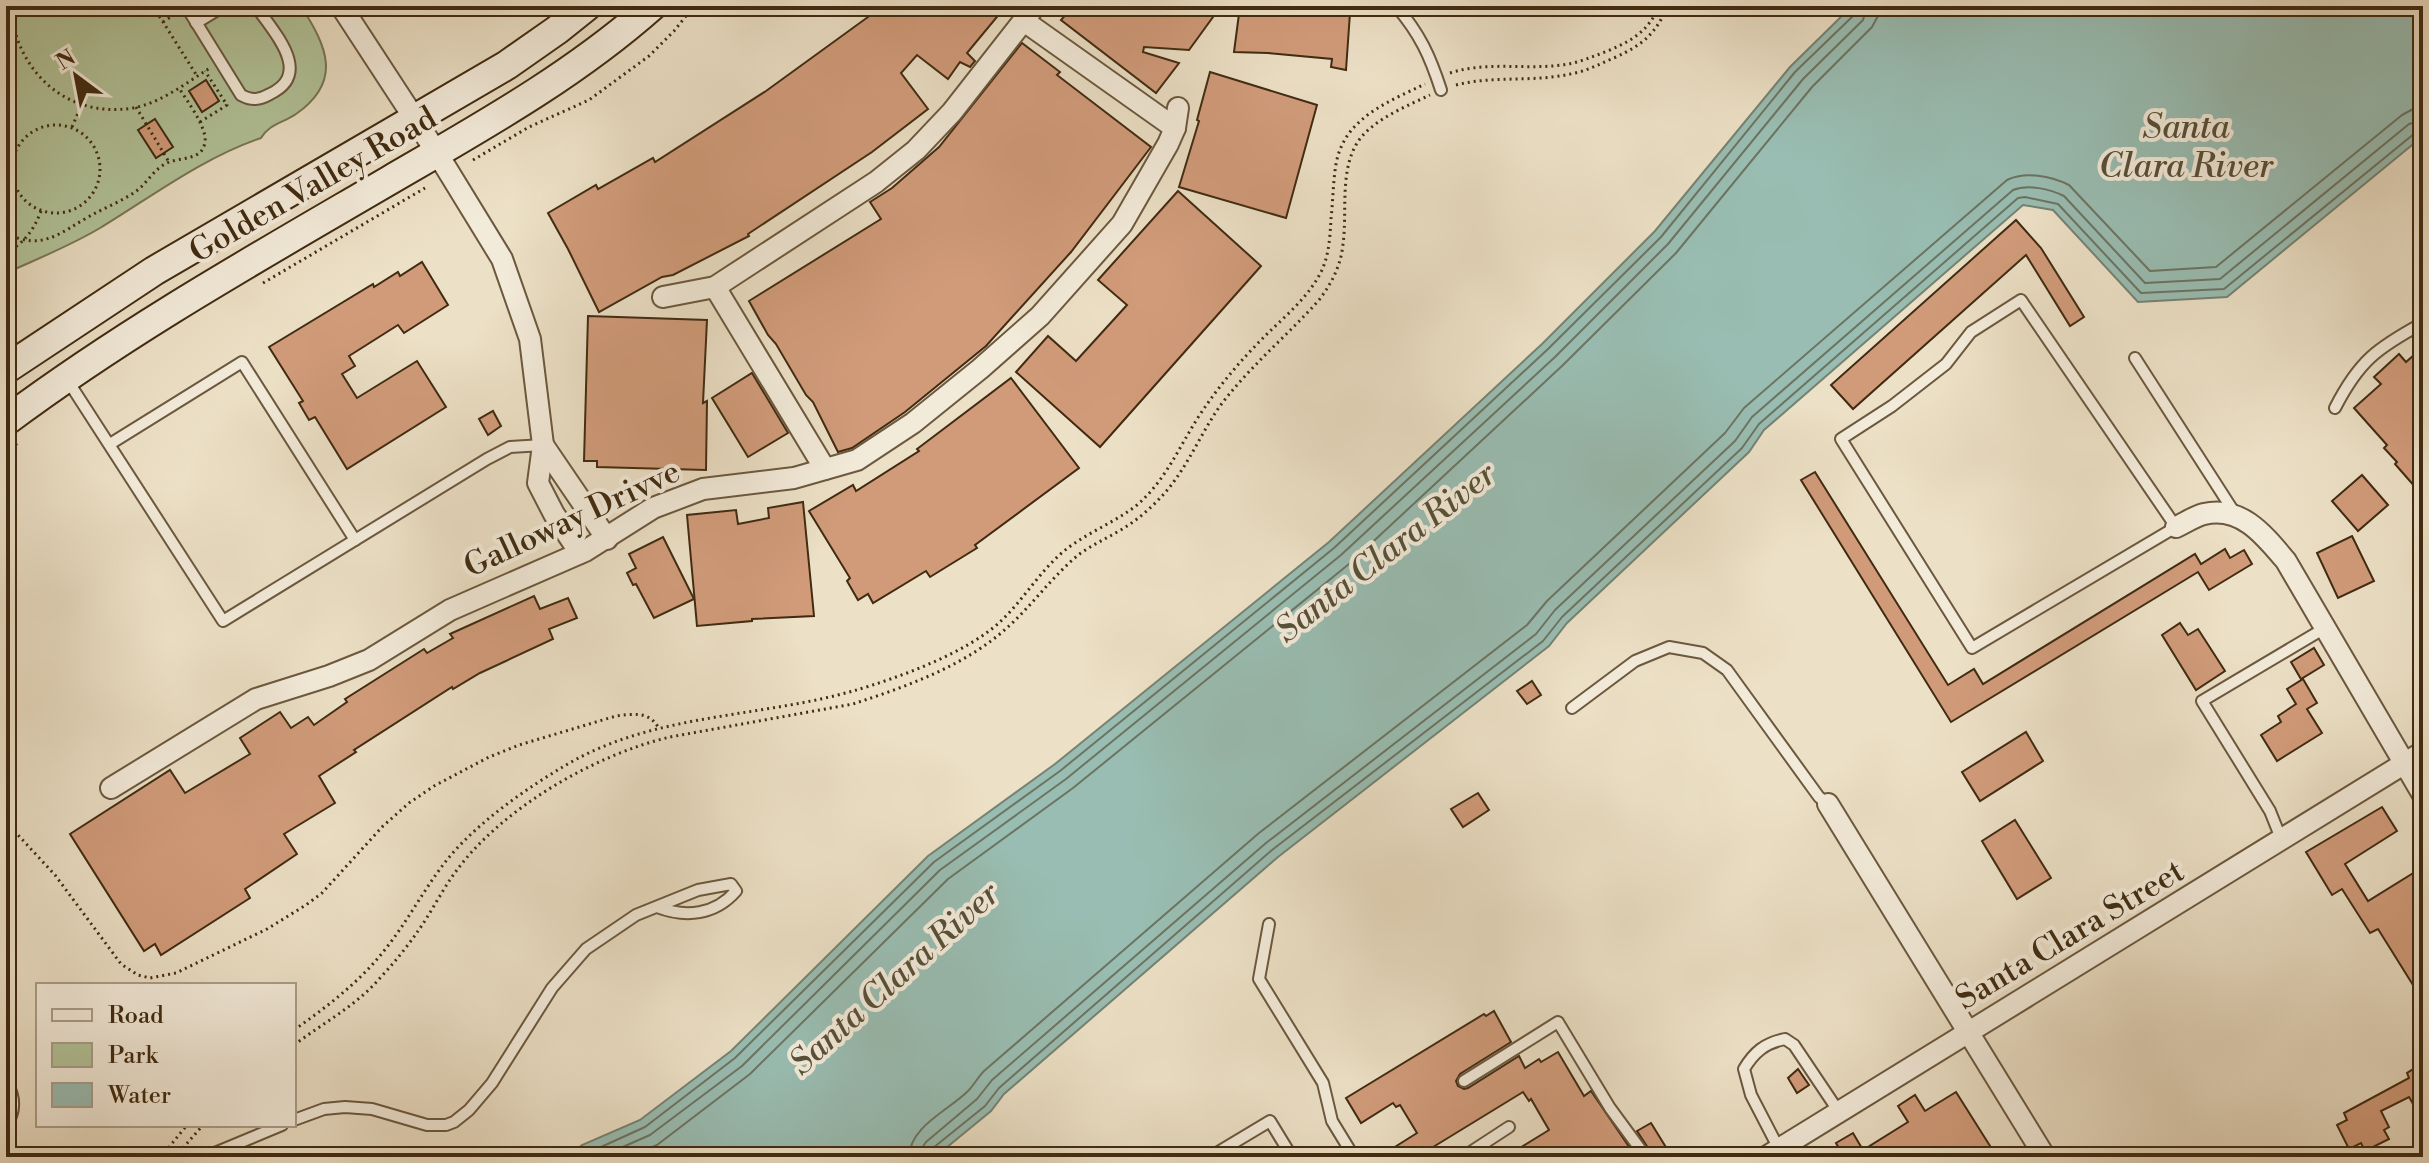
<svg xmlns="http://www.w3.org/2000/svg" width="2429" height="1163" viewBox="0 0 2429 1163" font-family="'Libre Bodoni',serif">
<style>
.green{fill:#b2c399;stroke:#797755;stroke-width:2}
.water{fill:#99bdb2;stroke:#758372;stroke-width:2}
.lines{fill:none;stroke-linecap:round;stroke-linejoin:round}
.shore{stroke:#6c7462;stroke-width:2}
.building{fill:#d19b7a;stroke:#402b11;stroke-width:2}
.lane-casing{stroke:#6b583e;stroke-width:14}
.street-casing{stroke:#6b583e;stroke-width:24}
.secondary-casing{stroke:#402b11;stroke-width:32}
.path{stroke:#402b11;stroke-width:3;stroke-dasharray:2 4;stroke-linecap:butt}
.lane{stroke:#f3ebda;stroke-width:10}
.street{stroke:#f3ebda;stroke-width:20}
.secondary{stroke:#f3ebda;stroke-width:28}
.labels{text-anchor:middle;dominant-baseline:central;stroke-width:8;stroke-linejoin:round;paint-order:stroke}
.street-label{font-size:32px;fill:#402b11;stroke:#f3ebda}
.water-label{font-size:34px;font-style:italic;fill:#565039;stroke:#f3ebda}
</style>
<rect width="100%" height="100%" fill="#ece0c6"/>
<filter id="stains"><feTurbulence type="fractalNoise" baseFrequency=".0025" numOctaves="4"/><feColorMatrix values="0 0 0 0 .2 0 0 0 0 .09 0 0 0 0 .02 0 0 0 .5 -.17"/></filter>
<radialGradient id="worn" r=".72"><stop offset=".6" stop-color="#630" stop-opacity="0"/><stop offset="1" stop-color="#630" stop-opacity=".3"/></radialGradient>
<path class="green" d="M6,6h295c26,41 42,75 -5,108 -13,9 -27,10 -35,24 -57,19 -110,59 -161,90 -30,18 -63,31 -94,45z"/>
<polygon class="water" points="1852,6 2423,6 2423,136 2227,297 2138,302 2053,210 2023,205 1764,430 1749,452 1567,623 1549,646 1278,857 1004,1094 991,1111 935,1157 566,1157 582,1145 640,1120 731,1051 928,856 1055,764 1329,542 1542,344 1655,231 1790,67"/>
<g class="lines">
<g class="shore">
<polyline points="579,1157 645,1127 735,1058 934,862 1060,771 1334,548 1548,349 1661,237 1795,72 1854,15 1857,6"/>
<polyline points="600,1157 650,1135 742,1066 940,870 1066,779 1341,555 1555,357 1668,244 1803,79 1863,20 1867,6"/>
<polyline points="630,1157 657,1145 750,1074 948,879 1073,788 1349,564 1563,365 1676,253 1812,87 1872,27 1878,16 1879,6"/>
<path d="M909,1157c1,-31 39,-46 59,-66 6,-6 10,-14 16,-20l275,-238 268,-208 20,-24 178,-168 19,-25 263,-228c18,-9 44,-4 62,5l81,86 66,-4 186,-152 11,-6 10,-1"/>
<path d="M921,1157l1,-9 4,-6 51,-43 15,-19 274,-237 270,-209 19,-24 180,-169 17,-24 261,-227c15,-6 37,-1 51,6l81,87 75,-4 189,-155 14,-4"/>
<polyline points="931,1157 933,1148 985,1106 999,1088 1272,850 1543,641 1562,617 1742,448 1759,424 2018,198 2025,197 2058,204 2141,293 2224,289 2415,133 2423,131"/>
</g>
</g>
<g class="building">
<polygon points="856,6 1006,6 967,53 975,61 970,67 960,62 948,79 917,55 901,73 928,109 872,152 748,234 749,236 673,275 662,277 599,312 568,249 548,213 596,185 598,189 653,158 655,162 766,91 868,17"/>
<polygon points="1073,6 1221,6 1189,50 1144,47 1143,52 1179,63 1156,93 1061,20"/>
<polygon points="1240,6 1284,6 1350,13 1346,70 1331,67 1332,59 1268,53 1234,52"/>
<polygon points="1022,43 1060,72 1057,75 1151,147 1071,252 986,346 905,412 852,448 838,452 813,402 806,395 776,344 768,335 749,301 881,219 870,202 892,188 939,147"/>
<polygon points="1210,72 1317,105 1286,218 1179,187 1199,121 1197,120"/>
<polygon points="206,80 219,101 202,112 189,91"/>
<polygon points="155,119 173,147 156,158 138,130"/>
<polygon points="1178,191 1261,266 1100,447 1016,372 1048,336 1076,361 1127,305 1098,280"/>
<polygon points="2016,220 2041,248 2084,317 2070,326 2026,255 1853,409 1831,385"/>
<polygon points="422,262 448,305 404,333 398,325 349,356 355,366 342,374 357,398 417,361 446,407 347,469 315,417 309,420 299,403 303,401 269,347 373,284 374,287 398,272 400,276"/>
<polygon points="588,316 707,320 703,403 707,401 706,470 597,467 597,461 584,461"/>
<polygon points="2423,347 2423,496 2395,464 2397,462 2384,448 2387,445 2354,408 2381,384 2374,377 2399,354 2406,362"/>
<polygon points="752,373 788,433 748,457 712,398"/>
<polygon points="1011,378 1079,468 975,545 977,548 930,577 926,571 873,603 868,594 858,600 847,581 850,578 809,511 853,485 856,491 919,451 917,449"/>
<polygon points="493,411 501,426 488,435 479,419"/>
<polygon points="1815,472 1948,685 1974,669 1983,684 2195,554 2201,564 2225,549 2230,558 2244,550 2252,564 2209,590 2198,572 1951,722 1801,480"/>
<polygon points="2362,475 2388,505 2358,531 2332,501"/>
<polygon points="803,502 814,616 752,619 752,621 697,626 687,515 736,510 738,524 769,518 768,508"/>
<polygon points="2352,536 2374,581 2338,598 2317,553"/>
<polygon points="663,537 694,599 654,618 636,584 633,585 627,573 636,568 629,554"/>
<polygon points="534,596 540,609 568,598 577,618 549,629 553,639 480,673 453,689 452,687 354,750 356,752 319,776 335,803 284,834 297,854 245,889 250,898 161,955 155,944 144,951 70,834 170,770 185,793 250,754 240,738 280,712 291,728 308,717 314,725 347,702 345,699 424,649 427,653 453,638 450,634"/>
<polygon points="2180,623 2188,635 2198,629 2225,671 2196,690 2162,635"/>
<polygon points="2314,648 2324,665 2301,679 2291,662"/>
<polygon points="2303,679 2317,703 2307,709 2322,733 2277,761 2261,735 2281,722 2278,716 2296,704 2287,689"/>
<polygon points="1532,681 1541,695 1527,704 1517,691"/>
<polygon points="2026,732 2043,761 1980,801 1962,772"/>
<polygon points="1478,793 1489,810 1463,827 1451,809"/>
<polygon points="2382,807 2397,831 2345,864 2368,901 2423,867 2423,1001 2378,929 2370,933 2342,889 2332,895 2306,852"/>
<polygon points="2015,820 2051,878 2017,899 1982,841"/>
<polygon points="1494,1011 1511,1042 1460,1074 1456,1081 1458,1086 1464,1089 1468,1088 1519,1056 1525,1068 1539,1059 1541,1062 1558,1052 1584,1096 1591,1091 1636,1157 1505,1157 1549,1130 1531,1099 1529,1101 1523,1092 1425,1152 1428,1157 1379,1157 1417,1133 1400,1105 1396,1107 1393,1103 1361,1123 1346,1098 1484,1014 1486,1016"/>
<polygon points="2423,1063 2423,1121 2409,1097 2381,1111 2389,1127 2384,1130 2389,1139 2365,1151 2361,1143 2349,1149 2337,1125 2347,1120 2344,1113 2409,1078 2407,1073"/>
<polygon points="1798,1069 1809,1085 1797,1093 1788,1078"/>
<polygon points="1956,1092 1997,1157 1844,1157 1836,1143 1853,1133 1863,1150 1908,1122 1898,1106 1915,1095 1925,1111"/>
<polygon points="1651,1123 1672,1157 1654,1157 1637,1131"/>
</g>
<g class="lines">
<g class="lane-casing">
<g id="lane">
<path d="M186,6l55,89c11,6 18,5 29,-1 44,-21 3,-62 -14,-88"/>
<path d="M1396,6c24,28 34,50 45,84"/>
<polyline points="196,23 224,6"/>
<polygon points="2021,300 2176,527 1972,648 1841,439 1892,406 1946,364 1971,332"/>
<polyline points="2135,358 2234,512"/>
<polyline points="68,381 223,621 487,459 510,447 543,445"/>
<path d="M2335,408c24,-47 42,-60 88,-85"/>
<polyline points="110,444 242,362 355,540"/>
<polyline points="1572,708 1635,661 1669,647 1703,653 1727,670 1819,797 1828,804"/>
<polyline points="2282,841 2270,811 2202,701 2325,628"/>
<polyline points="1269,924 1259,979 1323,1083 1332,1121 1354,1157"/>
<path d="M6,1081c9,15 10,30 0,45"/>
<polyline points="1464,1081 1558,1022 1610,1108 1646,1157"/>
<path d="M294,1120l30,-11 21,-2 27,2 55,16h19l8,-3 15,-12 23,-27 60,-95 34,-39 50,-34 62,-25 33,-6 5,7c-21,24 -50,27 -79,16"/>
<path d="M1779,1149l-28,-54 -7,-26c10,-17 21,-26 41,-30l9,6 45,67"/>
<polyline points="205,1157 282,1125"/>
<polyline points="1210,1157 1270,1121 1292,1157"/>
<polyline points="1463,1157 1509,1127"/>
</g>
</g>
<g class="street-casing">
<g id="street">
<polyline points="341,6 437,153 502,259 530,339 543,445 538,483 554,514 580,553"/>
<polyline points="1024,21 1175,128"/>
<polyline points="715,287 825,469"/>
<polyline points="663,297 715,287 876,182 916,150 952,112 1035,6"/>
<polyline points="543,445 607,539"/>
<path d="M2176,527c9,-4 19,-11 28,-13 37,-9 61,22 82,47l137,234"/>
<polyline points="111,788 256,699 329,676 369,660 450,610 585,551 653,508 703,489 794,478 857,460 913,423 980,369 1040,316 1122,224 1168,144 1175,128 1178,108"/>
<polyline points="1828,804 2045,1157"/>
<polyline points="1766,1157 2423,752"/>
</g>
</g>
<g class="secondary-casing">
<g id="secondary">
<polyline points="6,369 154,271 507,65 557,30 587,6"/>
<path d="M6,421c122,-91 254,-165 384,-241 91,-53 183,-104 262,-174"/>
</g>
</g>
<g class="path">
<path d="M10,6c6,64 55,113 123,102 28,-5 53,-25 77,-40"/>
<polyline points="153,6 197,76"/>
<polyline points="163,22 175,14"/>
<path d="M1450,73c37,-12 74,-3 112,-8 17,-2 32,-9 48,-15 25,-11 37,-19 50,-44"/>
<path d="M1456,85c39,-10 79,-2 119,-12 14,-3 27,-10 41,-16 28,-13 39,-23 52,-51"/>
<polyline points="136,107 169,162"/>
<polyline points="200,122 227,105 205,71"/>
<circle cx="56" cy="169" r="44"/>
<polyline points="72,127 82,104"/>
<polyline points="473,160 529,127 589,100 649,56 674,31 694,6"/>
<path d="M6,233c36,19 55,-1 84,-17 16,-9 35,-16 49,-27 9,-8 15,-19 26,-25 14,-8 37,-2 40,-22 2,-15 -18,-41 -26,-54"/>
<path d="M6,253c18,-10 28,-23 35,-42"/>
<polyline points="263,283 425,188"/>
<polyline points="6,452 19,442"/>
<path d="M6,822l49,53 66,89 17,11 12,3 26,-5 91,-44 39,-24 16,-12 61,-67 26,-23 25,-17 55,-29 30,-12 97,-29c16,-2 33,-5 42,11"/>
<path d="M294,1030c34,-24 67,-49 93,-83 26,-33 44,-72 73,-102 30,-31 69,-58 106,-80 88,-52 192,-47 287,-74 45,-13 114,-38 148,-70 23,-22 39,-50 63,-70 22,-18 50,-28 73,-46 29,-25 42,-58 62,-89 19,-29 41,-55 65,-79 20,-20 44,-39 57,-65 8,-16 9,-35 10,-53 2,-18 2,-37 5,-55 8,-46 52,-62 89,-80"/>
<path d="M294,1045c29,-22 62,-39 86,-67 14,-15 27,-31 38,-47 13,-18 23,-39 36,-57 46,-65 140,-119 216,-137l183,-33c55,-18 114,-39 156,-78 24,-22 43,-49 68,-70 14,-11 31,-18 47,-28 13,-8 26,-19 37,-31 25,-26 38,-61 59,-91 29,-39 67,-70 99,-106 13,-17 22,-35 24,-56 5,-36 -6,-84 23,-112 18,-17 43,-27 64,-37"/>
<polyline points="161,1157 187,1125"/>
<polyline points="175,1157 203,1125"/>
</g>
<use href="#lane" class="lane"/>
<use href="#street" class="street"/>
<use href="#secondary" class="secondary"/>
</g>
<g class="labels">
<g class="street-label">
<text transform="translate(313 185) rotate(-30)">Golden Valley Road</text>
<text transform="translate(572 519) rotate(-25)">Galloway Drivve</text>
<text transform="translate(2070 935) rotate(-31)">Santa Clara Street</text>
</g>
<g class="water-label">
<text x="2186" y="128">Santa<tspan x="2186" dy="39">Clara River</tspan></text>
<text transform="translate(1386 553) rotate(-38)">Santa Clara River</text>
<text transform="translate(895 979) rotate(-42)">Santa Clara River</text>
</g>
</g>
<rect width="2429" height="1163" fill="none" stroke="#ece0c6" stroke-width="32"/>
<rect x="8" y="8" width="2413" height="1147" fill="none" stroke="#402b11" stroke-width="4"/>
<rect x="16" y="16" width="2397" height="1131" fill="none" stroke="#402b11" stroke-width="2"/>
<rect x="36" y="983" width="260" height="144" fill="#f3ebda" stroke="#ab9e8a" stroke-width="2"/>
<rect x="52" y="1009" width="40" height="12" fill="#f3ebda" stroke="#ab9e8a" stroke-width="2"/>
<text x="108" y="1023" font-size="24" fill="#402b11">Road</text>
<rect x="52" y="1043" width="40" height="24" fill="#b2c399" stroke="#ab9e8a" stroke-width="2"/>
<text x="108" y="1063" font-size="24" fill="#402b11">Park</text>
<rect x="52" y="1083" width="40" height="24" fill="#99bdb2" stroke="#ab9e8a" stroke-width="2"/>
<text x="108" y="1103" font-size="24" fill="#402b11">Water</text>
<g transform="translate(76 76) rotate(328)" stroke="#f3ebda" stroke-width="6" paint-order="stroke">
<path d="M0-6L14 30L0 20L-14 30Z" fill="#402b11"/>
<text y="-12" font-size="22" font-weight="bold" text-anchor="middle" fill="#402b11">N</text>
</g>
<rect width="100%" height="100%" filter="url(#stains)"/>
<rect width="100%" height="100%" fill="url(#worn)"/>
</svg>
